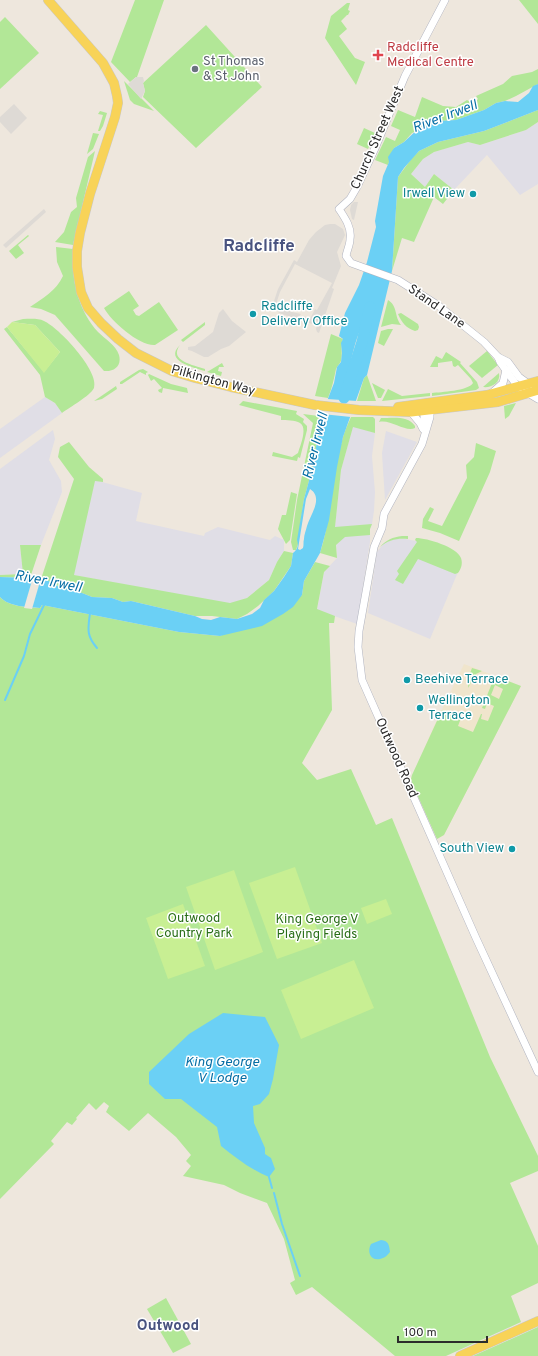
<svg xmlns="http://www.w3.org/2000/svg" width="538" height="1356" viewBox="0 0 538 1356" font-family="Overpass,sans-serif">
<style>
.industrial{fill:#e0dee6}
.education{fill:#f0e5cc}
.green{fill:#b2e797;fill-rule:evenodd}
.pitch{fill:#c8ef93}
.plaza{fill:#dedad5}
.water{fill:#6bd0f5;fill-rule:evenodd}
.pier{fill:#eee7dd}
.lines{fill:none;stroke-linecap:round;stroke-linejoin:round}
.stream{stroke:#6bd0f5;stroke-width:2}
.river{stroke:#6bd0f5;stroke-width:11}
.tertiary-casing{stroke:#b1b4c0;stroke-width:8}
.primary-casing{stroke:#c8c8c8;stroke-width:10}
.tertiary{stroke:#fff;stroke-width:7}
.primary{stroke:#f8d358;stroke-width:9}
.health-dot{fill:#e0444e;stroke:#fff;stroke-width:1.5}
.worship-dot{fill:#6b7280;stroke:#fff;stroke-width:1.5}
.culture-dot{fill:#0f9aa8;stroke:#fff;stroke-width:1.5}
.labels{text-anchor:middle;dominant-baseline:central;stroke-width:3;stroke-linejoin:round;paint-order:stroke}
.health-label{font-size:13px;fill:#be3a42;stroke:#fff;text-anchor:start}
.worship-label{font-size:13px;fill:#5b616d;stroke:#fff;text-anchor:start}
.street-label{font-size:13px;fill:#2c2c2c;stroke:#fff}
.culture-label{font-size:13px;fill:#0d838f;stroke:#fff;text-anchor:start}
.park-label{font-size:13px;fill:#296e17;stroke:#fff}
.water-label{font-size:14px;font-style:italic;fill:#066ea5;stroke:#fff}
.quarter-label{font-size:15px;font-weight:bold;fill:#49537f;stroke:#fff}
.district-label{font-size:17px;font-weight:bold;fill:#49537f;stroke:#fff}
</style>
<rect width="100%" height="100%" fill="#eee7dd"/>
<g class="industrial">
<polygon points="538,122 538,184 520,195 487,155 454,190 434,174 425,187 411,174 423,159 434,152 468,142 480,145 526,130"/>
<polygon points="45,397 55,403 62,413 0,458 0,429"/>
<polygon points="353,426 375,433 372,456 375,492 374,511 372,524 370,529 370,542 357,624 317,610 324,572 337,558 335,525 341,470"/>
<polygon points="53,430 55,439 49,460 61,481 62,492 41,545 20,545 23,574 0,575 0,469"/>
<polygon points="386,431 417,442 385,500 382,453"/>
<polygon points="95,480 142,493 136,521 204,536 205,533 218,527 270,540 275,536 284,540 284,551 277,562 269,580 247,598 230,604 73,575"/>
<polygon points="395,539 405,539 433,544 460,567 430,639 368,613 377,552 384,543"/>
</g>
<polygon class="education" points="464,664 521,686 444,835 437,839 411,779 434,726"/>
<g class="green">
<polygon points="135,0 164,0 137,77 136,77 130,82 111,62"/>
<polygon points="519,0 538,0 538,24"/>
<polygon points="347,3 350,3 348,10 350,11 348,15 347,15 341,21 347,29 339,36 355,58 365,62 356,85 325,38 331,16"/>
<polygon points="5,17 39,53 0,89 0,22"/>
<polygon points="206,25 262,87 196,148 143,97 145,91 143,83"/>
<polygon points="538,69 538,84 516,96 505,101 496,103 484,110 456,120 439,121 412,133 404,142 394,148 388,165 375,160 386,137 395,141 400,130 391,126 398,110 415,117 422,97 443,106 456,107 467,100 473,104 478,99 476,96 503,84 512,76 532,72"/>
<polygon points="124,81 154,111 134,104 130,100"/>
<polygon points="538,110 538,122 526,130 480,145 468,142 434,152 423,159 411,174 425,187 434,174 454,190 443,204 434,197 414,242 402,238 392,271 398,177 412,158 419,151 438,142 484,131"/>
<polygon points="100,111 107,113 103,126 100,131 98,131 103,115 98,114"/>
<polygon points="364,128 375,133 368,149 357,144"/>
<polygon points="93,133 99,134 93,149 87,154"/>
<polygon points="95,151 73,245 55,242 64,232 71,212 77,207 76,198 88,157"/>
<polygon points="28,235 29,236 18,245 24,253 16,259 9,251"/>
<path d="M56,247l17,2c-2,30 5,61 25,83 7,7 18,13 21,23 3,11 -5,17 -15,16l-49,-56 -14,-6 -11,-2c13,-9 26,-16 33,-31l-6,-14z"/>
<path d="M129,291l10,15 -6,4 3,5 3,1 20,-14 19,28 -23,15c-16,1 -44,-24 -51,-37z"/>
<path d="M388,300c10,6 6,16 13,25l-9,-1 -11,3z"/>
<path d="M401,313l17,11 1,3 -1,3 -3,1c-9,-3 -13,-8 -17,-17z"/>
<path d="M23,319c7,0 15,-1 21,2 14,6 56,50 50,67 -4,8 -24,19 -32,25l-7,-10 -10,-6 -5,-22 -36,-46 3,-2 37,45 16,-20 -25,-27 -23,-3z"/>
<polygon points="205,322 205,325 183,342 181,340"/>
<polygon points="388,329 393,329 384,346 378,343 381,331"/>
<path d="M331,334l12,5c-3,7 0,14 -2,22 -1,3 -4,5 -5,8 -2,10 -4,19 -8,29l-13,-2z"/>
<path d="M180,345c-12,16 14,20 25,24v2c-10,-3 -42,-10 -25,-26z"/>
<polygon points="487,351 498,365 482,378 469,366"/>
<path d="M446,352l15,10 -1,1 17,19 2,6 -3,2 -44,6v-3c9,-1 36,-2 41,-10l-2,-4 -13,-14 -3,2 -2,-1 -1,-5 -14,2v4h-8l6,-11 6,3z"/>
<polygon points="222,363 224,367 219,367 218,371 222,372 221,376 207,372"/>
<polygon points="143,369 148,372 146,373 146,375 140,372 122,384 120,384 120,382 139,370"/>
<path d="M499,373c2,10 -8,15 -16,14z"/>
<polygon points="149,374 171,384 187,388 188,393 163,388 162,393 159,392 158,390 162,388 154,379 151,381 148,375"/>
<polygon points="367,375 376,401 357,401 364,378"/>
<polygon points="372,383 385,390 381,398 378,398"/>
<polygon points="116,386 117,389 102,399 94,401"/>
<polygon points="388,389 402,396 430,393 430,396 382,401"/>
<path d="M243,401l54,10 -1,3 8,5 -1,3 4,4v4l-7,28 -2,-1 -1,4 -25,-5 1,-4 19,5 6,-4c2,-7 10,-25 2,-30 -5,-3 -14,-3 -19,-3v-4l-42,-11z"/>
<polygon points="516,403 509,416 505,419 504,406"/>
<polygon points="303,414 319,416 321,428 318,435 313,466 304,499 298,540 298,544 296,550 293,550 291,542 297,500 313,423"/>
<path d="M351,417h22l2,2v14l-22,-6 -12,43 -6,57 37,-3 -2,5v6l-25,2 -9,8 1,13 -17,-5c12,-37 12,-78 23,-116 2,-7 5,-13 8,-20z"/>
<path d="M381,418c11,0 27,-3 34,8v2c-9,5 -24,-9 -36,-6z"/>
<polygon points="69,442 89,467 103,479 103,482 95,481 74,575 230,603 247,598 269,580 277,562 284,551 293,553 291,566 274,591 258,606 247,614 237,619 212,616 195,616 131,601 123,602 112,598 92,597 77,591 61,588 55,584 41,579 74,479 58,457 60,447"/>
<polygon points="476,443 496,451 490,472 459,541 440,533 422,528 423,519 430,507 434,509 428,521 442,526 467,478 466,465 474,457"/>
<polygon points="291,492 297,494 290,540 286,544 278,529 282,515 286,515"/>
<path d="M402,536h6v3c-11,-1 -20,1 -28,8 6,-7 13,-10 22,-11z"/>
<path d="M416,538c11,0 41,9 45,20 2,6 0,11 -3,15l-3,1 -37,-15 -15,25 -8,-4 4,-6 -2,-3 20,-29 -2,-2z"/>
<polygon points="20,545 41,545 30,578 0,577 0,575 23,574"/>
<path d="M315,562l15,4 -6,6 -7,37 18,7 -1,7h-5l3,87 -30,53 15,17 34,-11 25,56 16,-7 98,239 48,99v15l-28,12 28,63v37l-27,13 10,26 -75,34h-51l-83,-69 -16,8 -6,-12 5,-3 -11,-41 -17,-36 -27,-10 -16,-8 -41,-9 8,-10 -5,-5 5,-6 -15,-18 -28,-24 -19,18 -23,-19 3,-6 -5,-4 -8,8 -7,-7 -13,15 1,1 -5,6 -5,-3 -16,19 3,3 -54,55v-602c9,10 27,10 40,11l2,-3 137,27 41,4 82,-41 2,-14z"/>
<polygon points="472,668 482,671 476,674 468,688 469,676"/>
<path d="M492,675l29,11 -77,149 -7,4 -25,-56 -1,-4 1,-4 30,-65 19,8 -3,8 15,6 8,-18h1l-1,5 7,2 6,-15 -7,-3 -2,6 -3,-1 12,-30zM495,685l8,4 -4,10 -8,-4z"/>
<polygon points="166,1298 191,1344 173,1353 147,1309"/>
<polygon points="538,1327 538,1356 473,1356"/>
</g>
<g class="pitch">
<polygon points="12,322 35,325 60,352 44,373 7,327"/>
<polygon points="295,867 322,943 277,959 249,883"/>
<polygon points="234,870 263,952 215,970 186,887"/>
<polygon points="386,899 392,914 367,924 361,908"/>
<polygon points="183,904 205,966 168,979 146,918"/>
<polygon points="354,960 374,1008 301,1039 281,990"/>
</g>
<g class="plaza">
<polygon points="136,77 143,77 144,81 143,83 145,91 141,99 128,84"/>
<polygon points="14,104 27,118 11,134 0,122 0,117"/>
<polygon points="354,202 358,202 354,220 352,219 350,210 351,205"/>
<polygon points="44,209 46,212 6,248 3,245"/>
<polygon points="330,224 335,224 343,229 345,235 337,252 341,266 332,288 334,289 319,333 317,332 316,329 318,321 314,320 313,324 305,322 303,320 304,316 310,319 315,309 317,310 332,283 295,264 280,292 276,304 277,306 292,312 301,314 297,319 279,313 273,304 278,289 294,260 297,262 309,240 316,232 325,225"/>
<polygon points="223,309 232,321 246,332 229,346 221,349 208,357 204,357 192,351 188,350 188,347 195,346 213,332 219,313"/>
</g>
<g class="water">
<path d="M538,84v26l-54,21 -46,11 -19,9 -15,17 -6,9 -6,94 -25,104 -3,3 -21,59 -6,30 -8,53 -9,33 -16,28 -2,14 -9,12 -10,7 -21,12 -42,10 -41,-4 -137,-27 -2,3c-12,-1 -31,-1 -40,-11v-20l30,1 17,2 14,8 16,3 15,6 20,1 11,4 8,-1 64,15 7,3 9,1 9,-3 17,2 15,-5 8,-6 4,-8 10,-9 10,-14 7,-11 2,-13c4,-3 6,-7 4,-13l7,-41 9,-33 5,-31 3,-7v-8l-2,-3 3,-3 12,-31 3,-16 4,-5 1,-9 -1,-10 2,-4 -4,-3 6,-23 14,-28 8,-23 9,-35 -1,-6 8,-45 6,-14 -1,-5 6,-9 10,-6 15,-14 20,-7 17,-1 28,-10 12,-7 9,-2 13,1 11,-9 4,-7zM365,321l3,3 -4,27 -5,15 -5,7 -4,12h-2l-1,-2c3,-18 8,-47 18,-62zM310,489c14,9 0,26 -3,37 -1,4 -3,9 -3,13 -1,3 0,6 -1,9l-3,2 -2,-1 8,-50z"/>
<path d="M223,1013l42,4 14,28 -6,34 -4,15 -9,10 -7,2 1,17 11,25v6l6,4 4,11 -6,8c-19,-8 -33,-19 -48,-31l-4,-19 -36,-28h-16l-16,-15v-12l40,-38z"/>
<path d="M381,1240c8,1 8,5 9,12 -2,2 -4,5 -7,6 -11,5 -17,-5 -12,-14z"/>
</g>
<g class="pier">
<polygon points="327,399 357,401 351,417 322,414"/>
<polygon points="33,577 41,578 32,609 24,608"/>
</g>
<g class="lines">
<g class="stream">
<path d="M90,613c-2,16 -4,22 7,35"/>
<polyline points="5,700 24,656 30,634 45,603"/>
<polyline points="269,1177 272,1188"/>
<polyline points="274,1193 282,1224 300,1276"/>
</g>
<polyline class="river" points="344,398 362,342 370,307"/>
<g class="tertiary-casing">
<g id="tertiary">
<path d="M445,0l-40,76 -29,70 -19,41 -7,12 -11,10c6,9 13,19 11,30 0,6 -3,11 -4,17l5,7 47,17 41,26 45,36 14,15 10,5 11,15 11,8"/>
<polyline points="498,357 500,362 518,387 538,399"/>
<polyline points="493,392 503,383 506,370"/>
<polyline points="427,405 430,410 430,417 422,444 384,514 382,528 374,547 359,631 358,647 362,680 476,938 538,1072"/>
<polyline points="411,412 420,423 423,429"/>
<polyline points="424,429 424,410 426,406"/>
</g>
</g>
<g class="primary-casing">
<g id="primary">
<polyline points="48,0 103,63 114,83 117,96 118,103 115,117 90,194 80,233 77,251 77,267 81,292 88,308 101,323 118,339 136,353 172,371 195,378 231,387 315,405 359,410 411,412 498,402 538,390"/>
<polyline points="398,407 487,395 538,381"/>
<polyline points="460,1356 538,1321"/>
</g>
</g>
<use href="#tertiary" class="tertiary"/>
<use href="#primary" class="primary"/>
</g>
<path class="health-dot" d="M376 49h4v4h4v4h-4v4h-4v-4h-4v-4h4z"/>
<circle class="worship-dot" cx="195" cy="69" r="4"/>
<g class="culture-dot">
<circle cx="473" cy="194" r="4"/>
<circle cx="253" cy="314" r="4"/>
<circle cx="407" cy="680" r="4"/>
<circle cx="420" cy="708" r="4"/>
<circle cx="512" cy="849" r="4"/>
</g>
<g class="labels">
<g class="health-label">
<text x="387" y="48">Radcliffe<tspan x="387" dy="15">Medical Centre</tspan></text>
</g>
<g class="worship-label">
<text x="203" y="62">St Thomas<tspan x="203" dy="15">&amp; St John</tspan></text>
</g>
<g class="street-label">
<text transform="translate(378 138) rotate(-66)">Church Street West</text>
<text transform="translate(436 307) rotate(35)">Stand Lane</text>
<text transform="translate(213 381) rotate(15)">Pilkington Way</text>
<text transform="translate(396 758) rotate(66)">Outwood Road</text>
</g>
<g class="culture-label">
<text x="465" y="194" text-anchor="end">Irwell View</text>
<text x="261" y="307">Radcliffe<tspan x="261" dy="15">Delivery Office</tspan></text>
<text x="415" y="680">Beehive Terrace</text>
<text x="428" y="701">Wellington<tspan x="428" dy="15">Terrace</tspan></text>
<text x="504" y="849" text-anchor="end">South View</text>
</g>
<g class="park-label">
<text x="194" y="919">Outwood<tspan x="194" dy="15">Country Park</tspan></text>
<text x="317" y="920">King George V<tspan x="317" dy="15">Playing Fields</tspan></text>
</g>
<g class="water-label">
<text transform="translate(445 117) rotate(-21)">River Irwell</text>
<text transform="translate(316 446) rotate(-76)">River Irwell</text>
<text transform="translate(48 582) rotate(11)">River Irwell</text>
<text x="222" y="1062">King George<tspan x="222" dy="16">V Lodge</tspan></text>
</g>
<g class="quarter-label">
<text x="168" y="1326">Outwood</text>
</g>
<g class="district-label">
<text x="259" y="247">Radcliffe</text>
</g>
</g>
<path d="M398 1336v6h89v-6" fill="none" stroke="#2c2c2c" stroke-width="2"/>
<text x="404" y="1336" font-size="12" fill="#2c2c2c" stroke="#ffffff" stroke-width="3" paint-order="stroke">100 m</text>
</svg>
